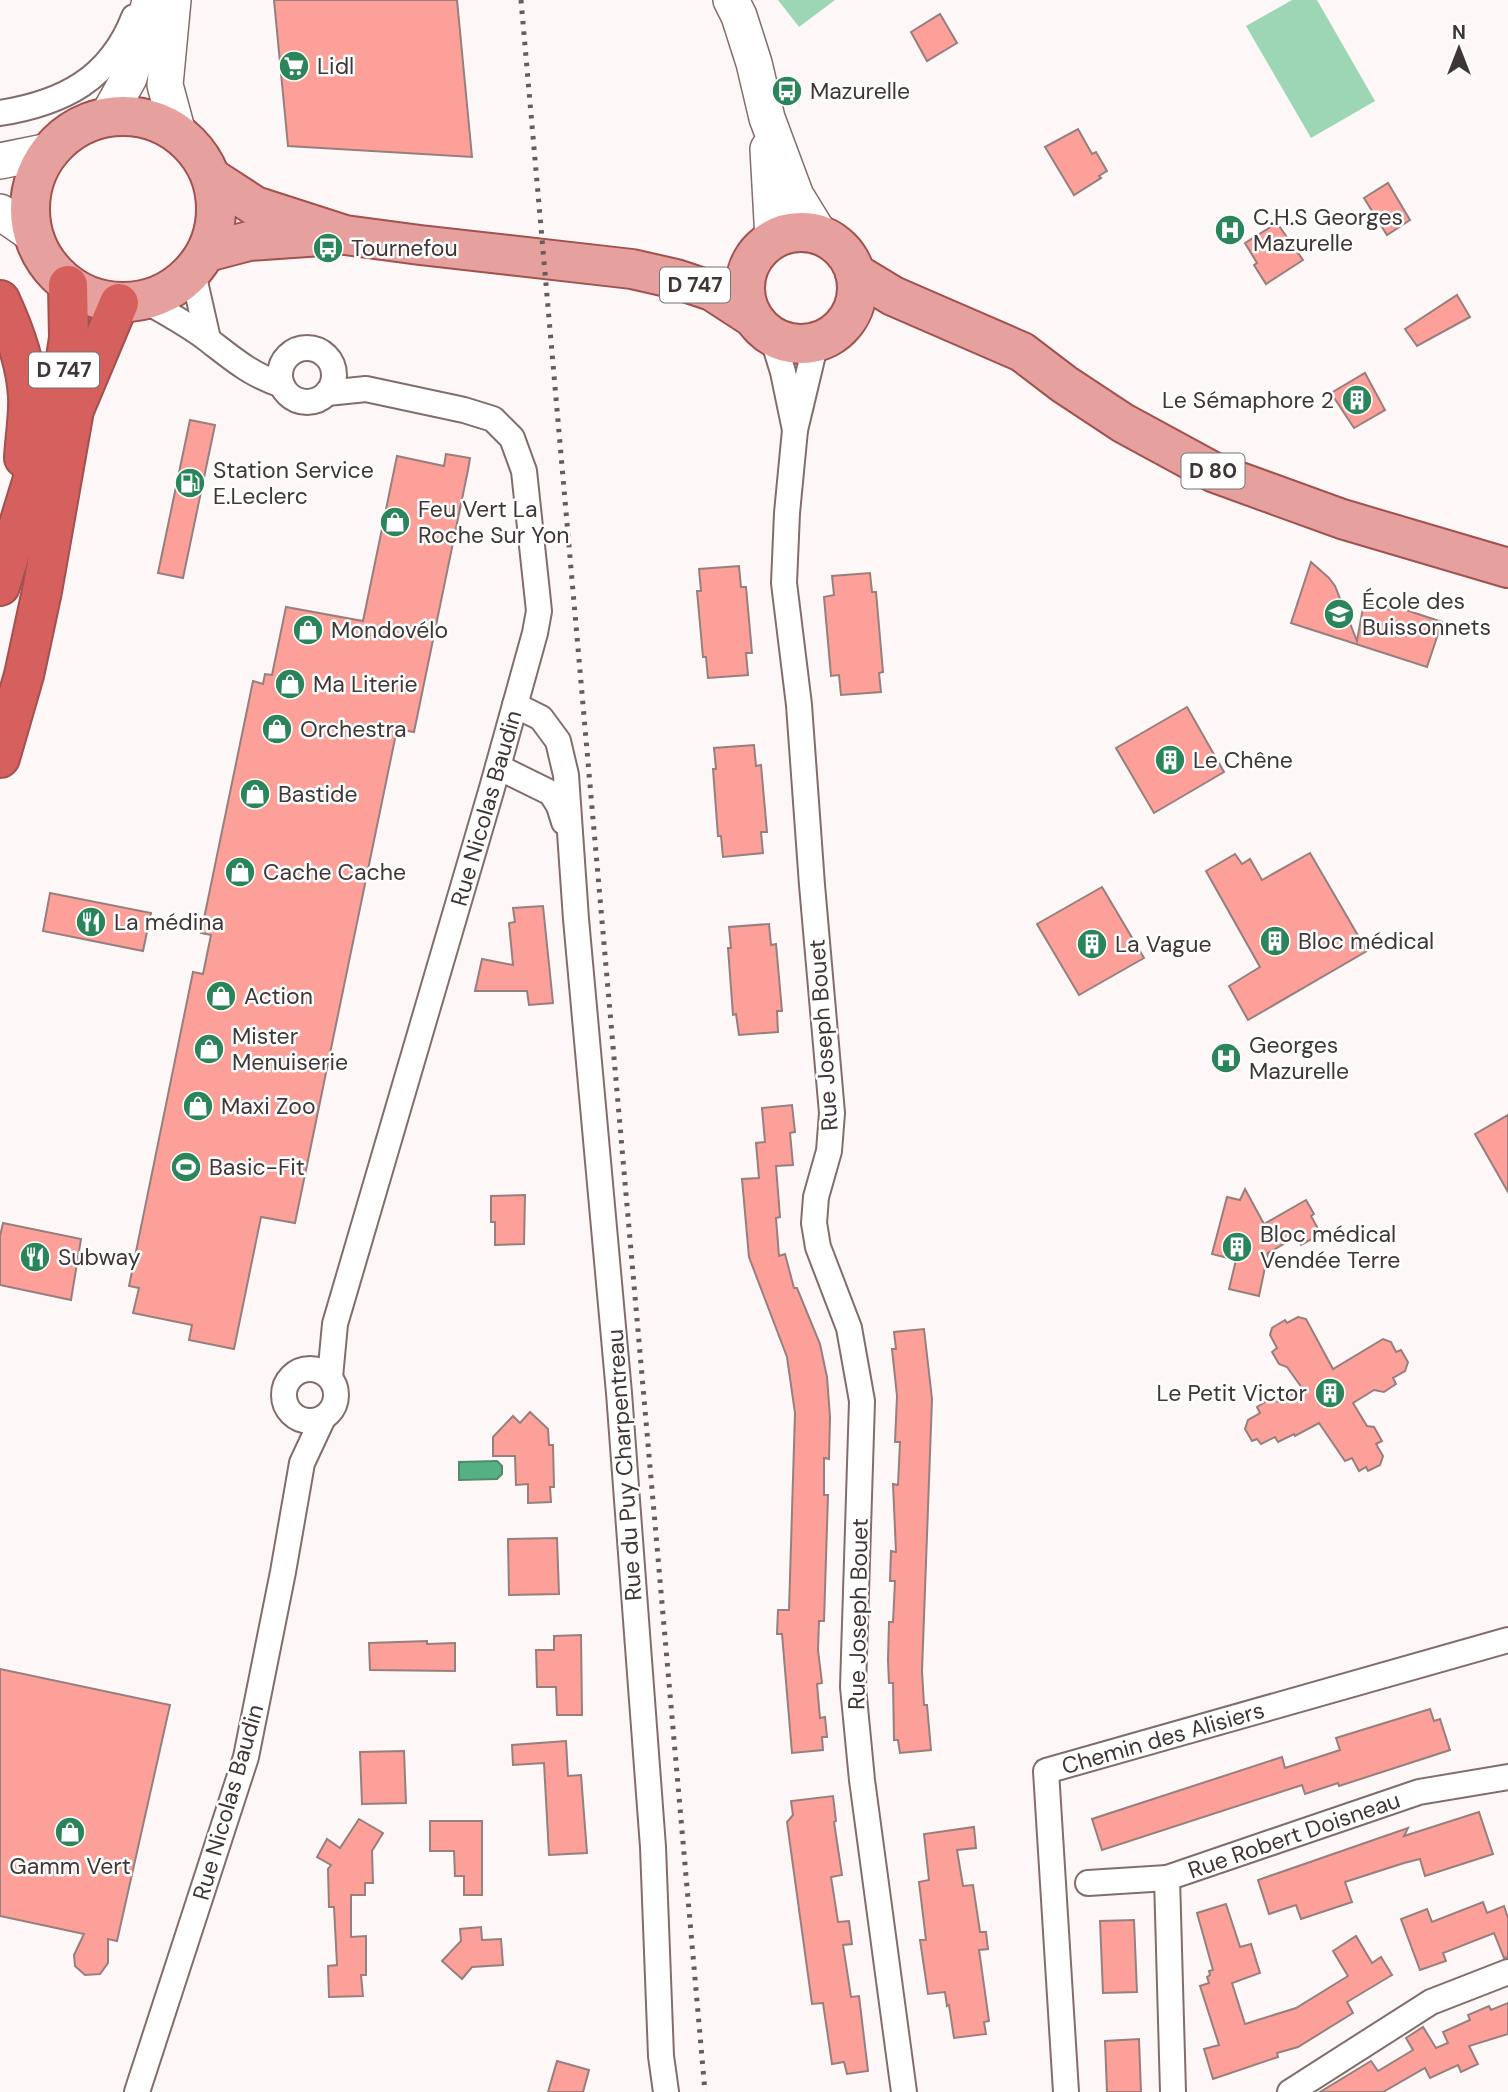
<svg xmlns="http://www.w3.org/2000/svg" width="1508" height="2092" viewBox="0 0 1508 2092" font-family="'DM Sans',sans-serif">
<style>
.green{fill:#9dd6b5}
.water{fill:#56b182;stroke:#4f8c6b;stroke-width:2}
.building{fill:#fda09a;stroke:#967f7d;stroke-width:2}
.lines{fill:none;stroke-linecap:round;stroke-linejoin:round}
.street-casing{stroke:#836d6b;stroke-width:28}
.secondary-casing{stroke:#836d6b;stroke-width:38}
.primary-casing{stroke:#a1514f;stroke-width:42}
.highway-casing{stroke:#a1514f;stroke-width:42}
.street{stroke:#fff;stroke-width:24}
.secondary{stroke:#fff;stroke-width:35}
.primary{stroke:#e6a09e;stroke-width:38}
.highway{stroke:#d5605d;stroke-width:38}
.rail{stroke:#655c5b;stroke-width:5;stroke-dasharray:3.5 7;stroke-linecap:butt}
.labels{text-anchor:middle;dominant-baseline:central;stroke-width:5;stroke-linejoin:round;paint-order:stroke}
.shield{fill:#fff;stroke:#797272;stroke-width:2}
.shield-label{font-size:21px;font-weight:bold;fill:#403635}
.poi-label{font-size:23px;fill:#403635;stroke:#fff;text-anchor:start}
.street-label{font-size:23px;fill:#403635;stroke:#fff}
</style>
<rect width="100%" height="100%" fill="#fdf8f7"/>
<g class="green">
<polygon points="778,0 835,0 799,27"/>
<polygon points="1292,0 1317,0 1375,101 1311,138 1246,26"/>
</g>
<polygon class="water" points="497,1461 502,1466 502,1474 497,1479 459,1480 459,1462"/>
<g class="building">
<polygon points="274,0 457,0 472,157 288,146"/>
<polygon points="940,14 957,43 927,61 911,32"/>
<polygon points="1078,129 1092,154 1096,152 1107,171 1099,176 1101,178 1074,195 1045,147"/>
<polygon points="1388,183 1410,220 1387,235 1364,198"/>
<polygon points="1277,223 1303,260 1266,284 1254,265 1257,263 1245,243"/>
<polygon points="1457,295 1470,317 1417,346 1405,329"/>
<polygon points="1365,373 1385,410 1354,428 1331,393"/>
<polygon points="190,420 215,425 183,578 158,573"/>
<polygon points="446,454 470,458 468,470 414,732 397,729 295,1223 261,1217 234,1349 189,1340 192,1325 133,1313 139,1288 129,1286 193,972 203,974 211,935 201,933 253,681 263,684 265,674 272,675 286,607 363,621 397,456 444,466"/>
<polygon points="1311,562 1329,578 1335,586 1357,641 1364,602 1395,611 1397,607 1442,622 1427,667 1291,623"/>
<polygon points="739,566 741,587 746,587 752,653 746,653 748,675 708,678 706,657 703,657 697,591 701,591 699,569"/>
<polygon points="870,573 872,592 876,592 883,672 879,673 881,692 841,695 839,675 831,676 824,597 834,595 832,576"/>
<polygon points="1187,707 1224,772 1154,813 1116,748"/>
<polygon points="754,745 756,766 761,765 767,832 761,832 763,853 723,857 721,836 718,836 713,769 716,769 714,748"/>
<polygon points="1310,853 1367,951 1248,1020 1229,986 1260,967 1206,871 1235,854 1242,864 1250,859 1262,880"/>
<polygon points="1102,887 1144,958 1079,995 1037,924"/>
<polygon points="50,893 151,913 143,951 43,931"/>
<polygon points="543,906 553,1003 529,1005 527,991 475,991 482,959 513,965 509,923 515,922 513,908"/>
<polygon points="769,924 771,945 776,944 782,1011 777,1011 778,1032 739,1035 736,1014 733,1015 728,948 731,948 729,927"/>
<polygon points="792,1105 795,1132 790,1133 793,1165 776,1166 780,1217 776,1218 779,1256 785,1254 794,1288 797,1288 820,1344 827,1377 830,1417 829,1459 824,1458 824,1495 828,1495 824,1621 819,1621 818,1650 822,1683 817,1684 820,1718 825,1717 827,1737 822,1737 823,1750 792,1753 782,1634 777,1634 778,1610 789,1610 795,1413 787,1357 749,1257 742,1179 759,1178 756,1143 765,1142 762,1108"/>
<polygon points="1508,1115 1508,1192 1475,1134"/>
<polygon points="1245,1189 1264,1224 1306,1200 1314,1214 1311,1216 1321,1234 1301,1245 1296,1237 1268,1253 1259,1296 1229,1289 1236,1260 1212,1254 1227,1197 1240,1200"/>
<polygon points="525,1195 524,1244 495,1245 495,1222 491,1222 491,1196"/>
<polygon points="3,1223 81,1239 71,1300 0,1285 0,1236"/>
<polygon points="1298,1317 1306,1319 1333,1369 1383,1339 1391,1342 1396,1352 1401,1350 1408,1362 1405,1371 1393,1378 1396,1384 1384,1392 1374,1390 1353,1403 1367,1426 1374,1427 1382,1441 1376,1444 1383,1456 1380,1465 1368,1471 1366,1467 1359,1471 1352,1458 1345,1461 1319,1423 1295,1436 1294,1434 1278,1442 1275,1437 1261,1444 1257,1439 1252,1441 1245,1429 1248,1420 1260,1413 1257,1407 1270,1399 1278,1402 1302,1388 1287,1367 1279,1364 1272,1352 1277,1348 1270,1335 1272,1328 1285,1320 1287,1323"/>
<polygon points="924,1329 932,1399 922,1671 924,1705 927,1705 931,1750 900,1753 898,1740 894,1740 893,1683 889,1683 888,1660 889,1622 893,1622 895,1581 890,1581 891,1551 896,1552 893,1484 898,1485 900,1442 895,1442 897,1396 892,1349 896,1349 894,1332"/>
<polygon points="530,1412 548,1429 549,1445 553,1445 554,1487 550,1487 551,1502 528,1503 528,1484 516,1485 515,1456 493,1456 493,1437 513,1416 520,1423"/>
<polygon points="557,1538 559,1594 509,1595 508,1539"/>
<polygon points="581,1635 582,1715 557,1715 556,1687 537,1687 536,1650 554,1650 554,1636"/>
<polygon points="427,1641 427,1644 455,1643 455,1671 370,1670 369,1643"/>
<polygon points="0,1669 170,1705 117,1941 108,1939 108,1963 100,1974 85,1975 75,1966 74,1955 84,1934 0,1916"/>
<polygon points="1430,1709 1434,1721 1440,1719 1450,1750 1339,1786 1338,1783 1305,1794 1302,1785 1102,1850 1092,1819 1282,1757 1285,1768 1340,1750 1336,1738"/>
<polygon points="566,1741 568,1776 581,1775 587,1853 549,1855 544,1763 513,1765 512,1745"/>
<polygon points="404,1751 406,1803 362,1804 360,1752"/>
<polygon points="833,1796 836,1821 834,1822 842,1875 831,1877 838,1922 849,1921 852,1944 843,1945 851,1997 859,1996 868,2071 847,2074 844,2062 832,2064 823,2003 812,2004 787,1822 793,1815 791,1801"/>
<polygon points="1479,1812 1493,1854 1425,1876 1420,1859 1404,1863 1345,1882 1352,1902 1301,1919 1296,1905 1269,1914 1258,1880 1408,1828 1404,1836"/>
<polygon points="359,1819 383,1833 372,1851 373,1883 365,1883 365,1895 351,1895 351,1937 366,1936 366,1975 361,1975 363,1996 329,1997 328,1966 337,1965 334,1907 329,1907 328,1869 331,1865 317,1857 327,1839 340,1848"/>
<polygon points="430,1821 482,1821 482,1895 464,1895 464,1876 455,1876 454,1851 430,1851"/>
<polygon points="974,1827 976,1848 957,1850 963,1886 973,1885 980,1932 986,1932 988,1949 979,1950 989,2021 984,2022 986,2034 954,2038 949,2005 947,2006 945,1992 928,1994 920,1940 926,1940 919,1882 929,1880 924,1834"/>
<polygon points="1483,1902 1487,1913 1504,1906 1508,1918 1508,1957 1504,1958 1494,1933 1443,1953 1446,1961 1420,1970 1401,1919 1427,1909 1432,1922"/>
<polygon points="1226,1904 1240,1947 1251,1944 1260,1973 1232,1983 1245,2024 1296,2008 1348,1976 1333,1951 1356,1936 1372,1963 1381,1957 1392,1975 1347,2002 1353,2013 1298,2047 1277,2053 1278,2057 1213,2079 1204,2049 1219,2045 1200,1986 1209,1983 1207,1977 1210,1975 1209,1971 1213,1970 1197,1913"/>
<polygon points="1134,1920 1137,1992 1103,1993 1100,1921"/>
<polygon points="481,1927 482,1940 501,1939 503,1965 472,1967 462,1979 442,1961 461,1941 460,1929"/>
<polygon points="1508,2003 1508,2034 1469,2046 1478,2064 1461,2072 1458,2065 1430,2078 1425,2068 1383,2092 1320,2092 1371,2061 1378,2071 1413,2050 1406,2038 1423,2027 1436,2048 1448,2043 1443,2032 1470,2020 1468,2015 1489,2006 1491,2010"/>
<polygon points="1139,2039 1141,2092 1107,2092 1105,2041"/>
<polygon points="557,2061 589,2070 583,2092 548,2092"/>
</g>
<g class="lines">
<g class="street-casing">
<g id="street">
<path d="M0,113c63,-10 110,-34 134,-96"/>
<polyline points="193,273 208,339"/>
<path d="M146,301c20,12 43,24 61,38 26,20 44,36 75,46"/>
<polyline points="772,336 783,372 795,430 816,342"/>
<circle cx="307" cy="375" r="27"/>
<polyline points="327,393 366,389 464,410 493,419 512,438 524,471 539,611 535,633 492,788 335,1324 330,1377"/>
<polyline points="795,430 787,513 784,583 799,705 812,885 832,1113 829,1151 816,1197 814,1223 818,1247 849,1328 862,1401 853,1687 862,1780 904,2092"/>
<polyline points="515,705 541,718 558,741 566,775 576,919 619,1393 653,1847 661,2056 666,2092"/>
<polyline points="498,767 551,793 559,806 564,822"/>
<circle cx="310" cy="1395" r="26"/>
<polyline points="1088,1883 1167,1878"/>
<polyline points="137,2092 246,1757 283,1572 302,1463 323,1418"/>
<polyline points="1066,2092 1046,1771 1508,1640"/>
<polyline points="1173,2092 1167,1878 1419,1792 1508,1777"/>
<polyline points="1290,2092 1431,2002 1508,1972"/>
</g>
</g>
<g class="secondary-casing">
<g id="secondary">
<polyline points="173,0 165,85 178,133"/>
<polyline points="731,0 739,16 754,63 767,118 796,196 820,235"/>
<polyline points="107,117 129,78 143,32 150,0"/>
<polyline points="768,149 773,239"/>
<polyline points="0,161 49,151"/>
<polyline points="0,212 32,234"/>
</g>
</g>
<g class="primary-casing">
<g id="primary">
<circle cx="123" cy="209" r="93"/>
<polyline points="212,178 255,206 345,235 420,245 632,269 676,279 712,291 752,317"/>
<circle cx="801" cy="288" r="56"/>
<polyline points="207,252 249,241 322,236"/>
<polyline points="855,273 893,296 1022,352 1064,384 1123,423 1215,473 1342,519 1508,568"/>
</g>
</g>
<g class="highway-casing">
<g id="highway">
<path d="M0,300c14,30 26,63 28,96 1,20 -3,42 -4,62"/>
<polyline points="0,586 62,384 69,338 68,285"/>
<polyline points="0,758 24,675 42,591 74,410 119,303"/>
</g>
</g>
<use href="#street" class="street"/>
<use href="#secondary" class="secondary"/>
<use href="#primary" class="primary"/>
<use href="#highway" class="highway"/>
<polyline class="rail" points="521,0 705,2092"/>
</g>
<defs>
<g id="supermarket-disc" transform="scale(1.575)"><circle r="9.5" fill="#2b855b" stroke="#fff"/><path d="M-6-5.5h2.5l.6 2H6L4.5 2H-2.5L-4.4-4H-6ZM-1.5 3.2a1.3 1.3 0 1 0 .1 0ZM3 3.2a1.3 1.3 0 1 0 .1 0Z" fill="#fff"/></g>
<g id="bus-disc" transform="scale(1.575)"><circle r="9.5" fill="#2b855b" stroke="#fff"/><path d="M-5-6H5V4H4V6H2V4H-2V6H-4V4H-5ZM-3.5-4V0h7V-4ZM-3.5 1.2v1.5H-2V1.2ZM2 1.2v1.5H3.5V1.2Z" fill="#fff"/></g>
<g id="hospital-disc" transform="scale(1.575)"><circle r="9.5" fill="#2b855b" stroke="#fff"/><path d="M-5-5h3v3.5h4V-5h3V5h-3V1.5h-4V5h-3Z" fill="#fff"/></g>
<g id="building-disc" transform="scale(1.575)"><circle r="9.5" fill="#2b855b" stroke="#fff"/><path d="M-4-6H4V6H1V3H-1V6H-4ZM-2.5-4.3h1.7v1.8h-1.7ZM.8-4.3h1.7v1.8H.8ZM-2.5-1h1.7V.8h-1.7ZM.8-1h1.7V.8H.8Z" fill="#fff"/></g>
<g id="fuel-disc" transform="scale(1.575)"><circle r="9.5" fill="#2b855b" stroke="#fff"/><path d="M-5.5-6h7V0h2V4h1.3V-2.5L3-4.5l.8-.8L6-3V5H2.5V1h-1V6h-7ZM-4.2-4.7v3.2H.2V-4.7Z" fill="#fff"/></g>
<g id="shop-disc" transform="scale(1.575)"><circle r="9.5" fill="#2b855b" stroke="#fff"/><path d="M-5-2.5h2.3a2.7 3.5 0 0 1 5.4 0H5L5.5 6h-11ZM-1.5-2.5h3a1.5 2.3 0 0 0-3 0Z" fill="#fff"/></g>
<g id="school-disc" transform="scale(1.575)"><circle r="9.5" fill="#2b855b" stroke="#fff"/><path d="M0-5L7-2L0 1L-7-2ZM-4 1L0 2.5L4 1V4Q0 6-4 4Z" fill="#fff"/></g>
<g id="restaurant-disc" transform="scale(1.575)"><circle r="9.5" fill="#2b855b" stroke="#fff"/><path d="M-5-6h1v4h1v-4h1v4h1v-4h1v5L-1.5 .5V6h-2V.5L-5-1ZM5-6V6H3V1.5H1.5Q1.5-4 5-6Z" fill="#fff"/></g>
<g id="stadium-disc" transform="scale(1.575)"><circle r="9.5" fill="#2b855b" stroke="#fff"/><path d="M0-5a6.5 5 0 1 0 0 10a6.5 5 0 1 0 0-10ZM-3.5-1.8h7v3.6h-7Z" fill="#fff"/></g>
</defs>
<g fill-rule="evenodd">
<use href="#supermarket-disc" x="294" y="66"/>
<use href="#bus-disc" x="787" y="91"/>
<use href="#hospital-disc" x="1230" y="230"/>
<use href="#bus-disc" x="328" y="248"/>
<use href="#building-disc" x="1357" y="400"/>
<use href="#fuel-disc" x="190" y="483"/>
<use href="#shop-disc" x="395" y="522"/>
<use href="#school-disc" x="1339" y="614"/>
<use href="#shop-disc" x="308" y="630"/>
<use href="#shop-disc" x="290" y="684"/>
<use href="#shop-disc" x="277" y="729"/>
<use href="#building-disc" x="1170" y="760"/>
<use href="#shop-disc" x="255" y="794"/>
<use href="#shop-disc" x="240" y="872"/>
<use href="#restaurant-disc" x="91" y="922"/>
<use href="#building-disc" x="1275" y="941"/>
<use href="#building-disc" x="1092" y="944"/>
<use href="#shop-disc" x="221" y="996"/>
<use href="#shop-disc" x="209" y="1049"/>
<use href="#hospital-disc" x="1226" y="1058"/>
<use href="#shop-disc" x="198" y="1106"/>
<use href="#stadium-disc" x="186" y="1167"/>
<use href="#building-disc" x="1237" y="1247"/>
<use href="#restaurant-disc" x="35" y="1257"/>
<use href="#building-disc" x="1330" y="1393"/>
<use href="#shop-disc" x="70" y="1832"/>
</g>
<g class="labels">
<g class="shield">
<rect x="660" y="267.5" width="70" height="35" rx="5"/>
<rect x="29" y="352.5" width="70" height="35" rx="5"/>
<rect x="1181.5" y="453.5" width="63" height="35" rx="5"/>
</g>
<g class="shield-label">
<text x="695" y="285">D 747</text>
<text x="64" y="370">D 747</text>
<text x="1213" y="471">D 80</text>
</g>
<g class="poi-label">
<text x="317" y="66">Lidl</text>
<text x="810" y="91">Mazurelle</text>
<text x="1253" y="217">C.H.S Georges<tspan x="1253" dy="26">Mazurelle</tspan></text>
<text x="351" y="248">Tournefou</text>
<text x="1334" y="400" text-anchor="end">Le Sémaphore 2</text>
<text x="213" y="470">Station Service<tspan x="213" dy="26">E.Leclerc</tspan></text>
<text x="418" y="509">Feu Vert La<tspan x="418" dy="26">Roche Sur Yon</tspan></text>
<text x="1362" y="601">École des<tspan x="1362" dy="26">Buissonnets</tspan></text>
<text x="331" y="630">Mondovélo</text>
<text x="313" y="684">Ma Literie</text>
<text x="300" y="729">Orchestra</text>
<text x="1193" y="760">Le Chêne</text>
<text x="278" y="794">Bastide</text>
<text x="263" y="872">Cache Cache</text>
<text x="114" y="922">La médina</text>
<text x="1298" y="941">Bloc médical</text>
<text x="1115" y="944">La Vague</text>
<text x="244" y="996">Action</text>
<text x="232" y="1036">Mister<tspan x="232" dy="26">Menuiserie</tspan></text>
<text x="1249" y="1045">Georges<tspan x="1249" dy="26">Mazurelle</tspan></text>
<text x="221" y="1106">Maxi Zoo</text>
<text x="209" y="1167">Basic-Fit</text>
<text x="1260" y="1234">Bloc médical<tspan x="1260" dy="26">Vendée Terre</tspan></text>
<text x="58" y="1257">Subway</text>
<text x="1307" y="1393" text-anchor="end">Le Petit Victor</text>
<text x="70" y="1866" text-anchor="middle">Gamm Vert</text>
</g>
<g class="street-label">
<text transform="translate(486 808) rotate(-74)">Rue Nicolas Baudin</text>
<text transform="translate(823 1035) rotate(-94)">Rue Joseph Bouet</text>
<text transform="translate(624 1465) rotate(-94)">Rue du Puy Charpentreau</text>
<text transform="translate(858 1614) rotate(-89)">Rue Joseph Bouet</text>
<text transform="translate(1163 1738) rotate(-16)">Chemin des Alisiers</text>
<text transform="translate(228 1802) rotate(-74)">Rue Nicolas Baudin</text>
<text transform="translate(1294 1835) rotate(-19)">Rue Robert Doisneau</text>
</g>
</g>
<g transform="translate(1459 49)" stroke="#ffffff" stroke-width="5" paint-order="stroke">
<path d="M0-5L12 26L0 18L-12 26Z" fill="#403635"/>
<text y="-10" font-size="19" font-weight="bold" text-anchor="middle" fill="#403635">N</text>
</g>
</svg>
